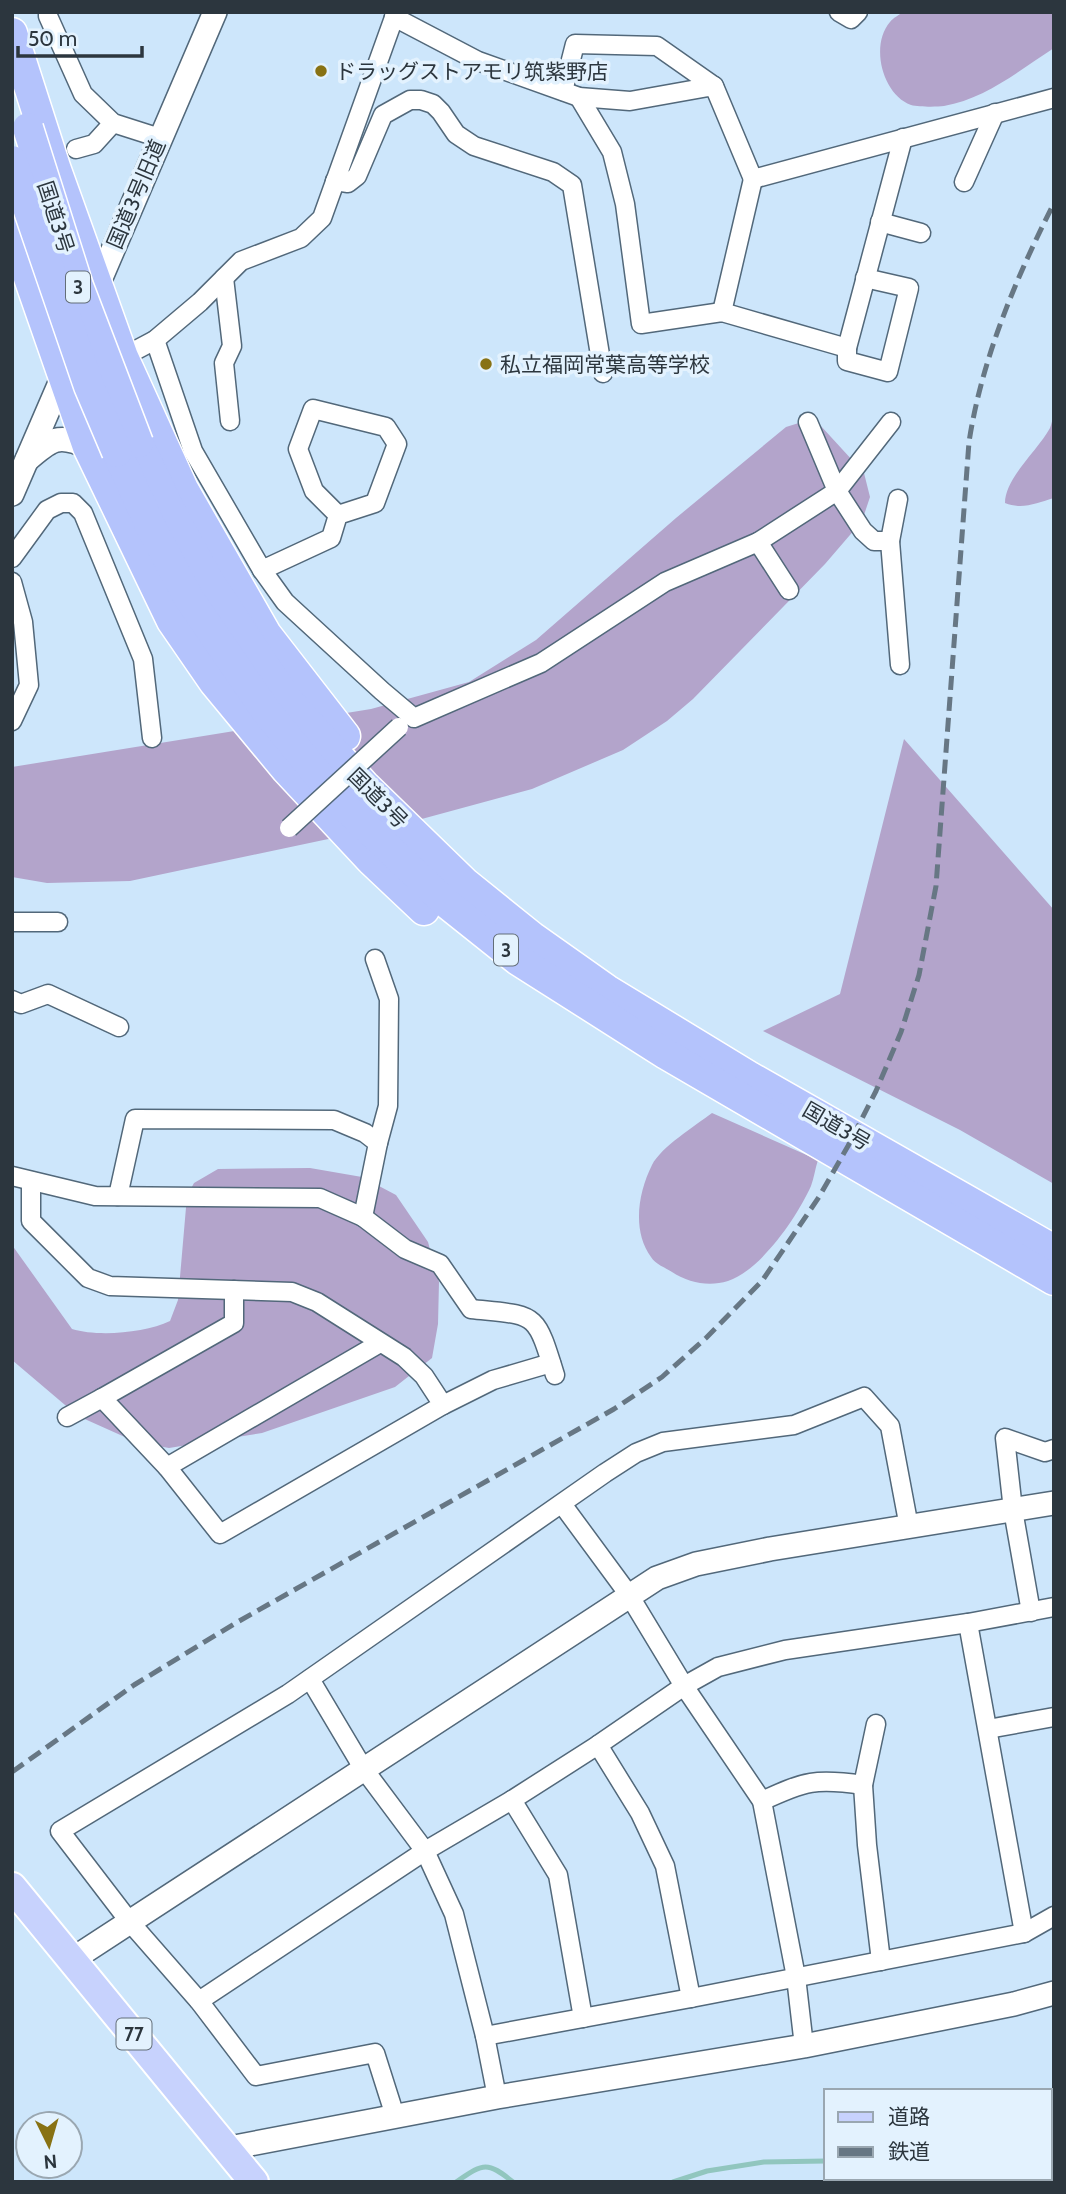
<svg xmlns="http://www.w3.org/2000/svg" width="1066" height="2194" viewBox="0 0 1066 2194" font-family="Cabin,'Noto Sans JP',sans-serif">
<style>
.forest{fill:#b3a4cb}
.lines{fill:none;stroke-linecap:round;stroke-linejoin:round}
.stream{stroke:#91c6be;stroke-width:5}
.minor-casing{stroke:#52687a;stroke-width:21}
.tertiary-casing{stroke:#52687a;stroke-width:26}
.primary-casing{stroke:#fff;stroke-width:32}
.trunk-casing{stroke:#fff;stroke-width:33}
.minor{stroke:#fff;stroke-width:18}
.tertiary{stroke:#fff;stroke-width:23}
.primary{stroke:#c7d2fd;stroke-width:28}
.trunk{stroke:#b4c3fc;stroke-width:30}
.rail{stroke:#677784;stroke-width:5;stroke-dasharray:14 7;stroke-linecap:butt}
.minor-bridge-casing{stroke:#52687a;stroke-width:21;stroke-linecap:butt}
.trunk-bridge-casing{stroke:#fff;stroke-width:33;stroke-linecap:butt}
.minor-bridge{stroke:#fff;stroke-width:18}
.trunk-bridge{stroke:#b4c3fc;stroke-width:30}
.poi-dot{fill:#887214;stroke:#e3f2fe;stroke-width:2.5}
.labels{text-anchor:middle;dominant-baseline:central;stroke-width:7;stroke-linejoin:round;paint-order:stroke}
.shield{fill:#e3f2fe;stroke:#636e78;stroke-width:2}
.shield-label{font-size:19px;font-weight:bold;fill:#2c363e}
.poi-label{font-size:21px;fill:#2c363e;stroke:#e3f2fe;text-anchor:start}
.street-label{font-size:21px;fill:#2c363e;stroke:#e3f2fe}
</style>
<rect width="100%" height="100%" fill="#cde6fb"/>
<g class="forest">
<path d="M903,12h151v36c-34,22 -69,51 -110,58 -8,1 -25,1 -33,-1 -29,-11 -41,-60 -21,-83 3,-4 9,-7 13,-10z"/>
<path d="M1054,406v92c-17,5 -32,12 -49,5 0,-25 34,-54 45,-75 3,-7 3,-15 4,-22z"/>
<polygon points="802,422 820,425 864,473 870,497 862,521 825,564 693,699 667,721 623,750 532,789 418,820 130,881 47,883 12,877 12,767 371,709 469,682 536,640 676,518 786,427"/>
<polygon points="904,739 1054,910 1054,1184 960,1130 763,1031 840,994"/>
<path d="M712,1113l106,47c-3,9 -4,18 -7,26 -14,31 -50,84 -83,95 -19,6 -39,2 -56,-9 -6,-4 -17,-8 -21,-15 -19,-26 -13,-64 1,-92 9,-18 43,-39 60,-52z"/>
<path d="M310,1168l52,9 34,18 32,47 11,40 -1,42 -6,34 -37,29 -133,46 -93,15 -33,-6 -58,-26 -66,-56v-115l60,84c26,8 73,4 98,-8l8,-21 9,-104 7,-13 24,-14z"/>
</g>
<g class="lines">
<g class="stream">
<polyline points="1050,2167 1054,2166"/>
<path d="M456,2182c27,-18 30,-22 57,0"/>
<polyline points="673,2182 707,2171 764,2162 826,2161"/>
</g>
<g class="minor-casing">
<g id="minor">
<polyline points="48,12 48,16 83,94 113,123 160,138"/>
<polyline points="839,12 851,19 858,12"/>
<polyline points="394,17 478,61 579,97 630,101 714,86 753,179 1054,98"/>
<polyline points="563,91 575,44 657,46 714,86"/>
<polyline points="579,97 612,152 625,204 641,324 722,312 847,348 903,138"/>
<polyline points="76,149 94,144 113,123"/>
<polyline points="335,181 348,183 357,176 383,115 410,100 421,100 433,104 441,112 456,134 474,146 553,172 572,185 603,373"/>
<polyline points="964,182 995,113"/>
<polyline points="880,222 921,233"/>
<polyline points="224,278 232,346 224,363 230,421"/>
<polyline points="722,312 753,179"/>
<polyline points="155,340 193,451 262,570 331,538 338,515 314,491 298,449 313,409 386,427 397,444 375,503 338,515"/>
<polyline points="847,348 847,361 888,372 909,288 865,278"/>
<polyline points="123,357 155,340 200,302 241,261 301,238 322,218 396,12"/>
<polyline points="891,422 837,491 863,531 874,541 890,541 898,499"/>
<polyline points="890,541 900,665"/>
<polyline points="758,542 837,491 808,422"/>
<polyline points="12,558 47,510 61,503 73,503 83,513 143,659 152,738"/>
<polyline points="262,570 285,602 382,691 414,718 541,663 665,582 758,542 789,590"/>
<polyline points="12,582 23,622 29,685 12,721"/>
<polyline points="12,922 58,922"/>
<polyline points="375,959 389,999 388,1106 378,1143"/>
<polyline points="12,1000 21,1004 48,994 119,1027"/>
<path d="M12,1176l83,20 225,2 43,19 42,32 35,15 31,45c66,7 64,1 84,66"/>
<polyline points="31,1181 31,1221 88,1278 110,1286 292,1292 317,1302 404,1357 424,1376 443,1405 220,1534 167,1467 380,1343"/>
<polyline points="118,1196 135,1119 334,1120 365,1133 378,1143 363,1217"/>
<polyline points="443,1405 493,1380 551,1363"/>
<polyline points="67,1417 102,1398"/>
<polyline points="167,1467 102,1398 234,1323 234,1290"/>
<polyline points="562,1504 629,1595 684,1686 762,1801 796,1977 804,2046"/>
<polyline points="1031,1612 1013,1510 1005,1438 1045,1452 1054,1449"/>
<polyline points="968,1623 1024,1933"/>
<polyline points="310,1679 363,1768 425,1851 454,1914 485,2036 497,2097"/>
<polyline points="876,1724 863,1785 867,1845 881,1961"/>
<polyline points="988,1729 1054,1717"/>
<polyline points="598,1745 640,1813 665,1866 691,1998"/>
<polyline points="512,1800 558,1875 583,2018"/>
<path d="M762,1801c43,-20 54,-23 101,-16"/>
<polyline points="199,2001 425,1851 512,1800 598,1745 684,1686 718,1667 785,1650 968,1623 1054,1607"/>
<polyline points="485,2036 691,1998 1024,1933 1054,1916"/>
<polyline points="395,2116 375,2053 256,2076 199,2001 129,1921 60,1831 288,1694 605,1473 636,1453 663,1442 794,1425 864,1397 890,1426 909,1527"/>
</g>
</g>
<g class="tertiary-casing">
<g id="tertiary">
<polyline points="94,294 215,12"/>
<path d="M27,460c24,-21 31,-27 61,-13"/>
<polyline points="12,494 66,369"/>
<polyline points="73,1959 657,1578 696,1564 770,1549 1054,1503"/>
<polyline points="224,2149 497,2097 804,2046 1014,2004 1054,1993"/>
</g>
</g>
<g class="primary-casing">
<polyline id="primary" points="12,1887 254,2182"/>
</g>
<g class="trunk-casing">
<g id="trunk">
<polyline points="12,33 55,167 123,357 183,489 266,634 345,736"/>
<polyline points="12,229 88,447 172,621 214,682 286,769 371,860 424,910"/>
<polyline points="138,443 172,514 210,583 287,699 364,785 465,883 532,937 607,990 750,1077 1054,1250"/>
<polyline points="117,452 150,525 188,597 266,711 342,804 444,901 518,960 666,1054 1054,1280"/>
</g>
</g>
<use href="#minor" class="minor"/>
<use href="#tertiary" class="tertiary"/>
<use href="#primary" class="primary"/>
<use href="#trunk" class="trunk"/>
<path class="rail" d="M12,1772l122,-87 100,-61 380,-215 48,-32 44,-39 56,-57 57,-84 29,-51 28,-55 25,-59 18,-57 17,-89 33,-444c13,-84 47,-164 85,-239"/>
<g class="minor-bridge-casing">
<polyline id="minor-bridge" points="289,828 399,727"/>
</g>
<g class="trunk-bridge-casing">
<g id="trunk-bridge">
<polyline points="28,128 78,286 138,443"/>
<polyline points="12,161 89,386 117,452"/>
</g>
</g>
<use href="#minor-bridge" class="minor-bridge"/>
<use href="#trunk-bridge" class="trunk-bridge"/>
</g>
<g class="poi-dot">
<circle cx="321" cy="71" r="7"/>
<circle cx="486" cy="364" r="7"/>
</g>
<g class="labels">
<g class="shield">
<rect x="66" y="271.5" width="24" height="31" rx="5"/>
<rect x="494" y="934.5" width="24" height="31" rx="5"/>
<rect x="116.5" y="2018.5" width="35" height="31" rx="5"/>
</g>
<g class="shield-label">
<text x="78" y="287">3</text>
<text x="506" y="950">3</text>
<text x="134" y="2034">77</text>
</g>
<g class="poi-label">
<text x="335" y="71">ドラッグストアモリ筑紫野店</text>
<text x="500" y="364">私立福岡常葉高等学校</text>
</g>
<g class="street-label">
<text transform="translate(136 194) rotate(-67)">国道3号旧道</text>
<text transform="translate(56 217) rotate(72)">国道3号</text>
<text transform="translate(378 798) rotate(45)">国道3号</text>
<text transform="translate(837 1126) rotate(30)">国道3号</text>
</g>
</g>
<rect width="1066" height="2194" fill="none" stroke="#2c363e" stroke-width="28"/>
<rect x="824" y="2089" width="228" height="91" fill="#e3f2fe" stroke="#9aa7b1" stroke-width="2"/>
<rect x="838" y="2112" width="35" height="10" fill="#c7d2fd" stroke="#9aa7b1" stroke-width="2"/>
<text x="888" y="2124" font-size="21" fill="#2c363e">道路</text>
<rect x="838" y="2147" width="35" height="10" fill="#677784" stroke="#9aa7b1" stroke-width="2"/>
<text x="888" y="2159" font-size="21" fill="#2c363e">鉄道</text>
<g transform="translate(49 2145) rotate(175)"><circle r="33" fill="#e3f2fe" stroke="#9aa7b1" stroke-width="2"/>
<path d="M0-5L12 26L0 18L-12 26Z" fill="#887214"/>
<text y="-10" font-size="19" font-weight="bold" text-anchor="middle" fill="#2c363e">N</text>
</g>
<path d="M18 46v10h124v-10" fill="none" stroke="#2c363e" stroke-width="3.5"/>
<text x="28" y="46" font-size="21" fill="#2c363e" stroke="#e3f2fe" stroke-width="5" paint-order="stroke">50 m</text>
</svg>
